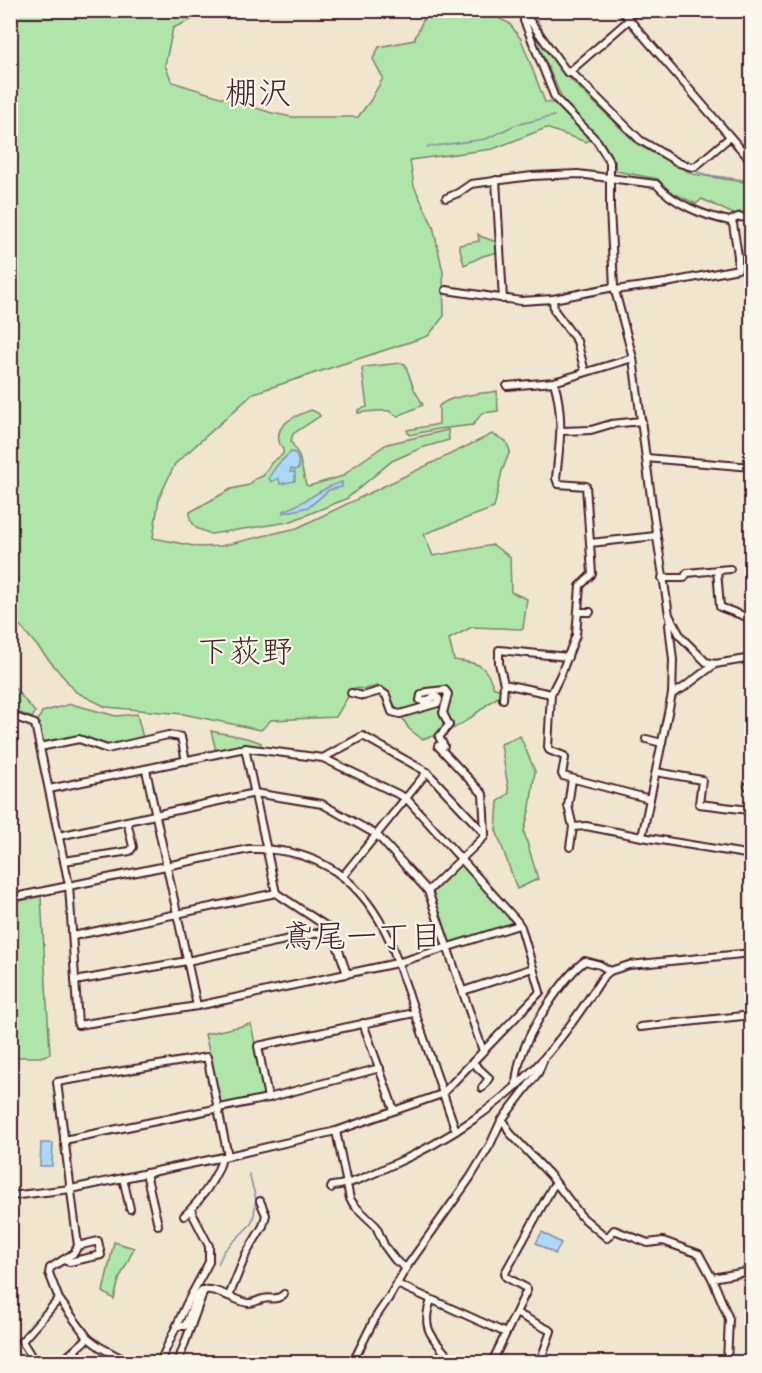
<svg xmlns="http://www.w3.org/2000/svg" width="762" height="1373" viewBox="0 0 762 1373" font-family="Caveat,'Klee One',sans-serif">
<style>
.green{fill:#afe5a8;stroke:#7c826a;stroke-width:1.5}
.water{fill:#acd7f7;stroke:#858da5;stroke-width:1.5}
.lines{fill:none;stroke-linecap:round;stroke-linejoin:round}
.stream{stroke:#858da5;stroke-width:1.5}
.minor-casing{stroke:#4a1f2b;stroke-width:10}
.minor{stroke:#fbf7ec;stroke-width:6}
.labels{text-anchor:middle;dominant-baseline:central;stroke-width:4.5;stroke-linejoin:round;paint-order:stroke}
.neighbourhood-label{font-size:32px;fill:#4a1f2b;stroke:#fbf7ec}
.quarter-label{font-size:33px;fill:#4a1f2b;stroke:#fbf7ec}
</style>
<rect width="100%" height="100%" fill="#f0e5cf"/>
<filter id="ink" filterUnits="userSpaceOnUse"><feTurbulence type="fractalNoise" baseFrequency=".0167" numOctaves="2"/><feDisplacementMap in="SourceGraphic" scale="12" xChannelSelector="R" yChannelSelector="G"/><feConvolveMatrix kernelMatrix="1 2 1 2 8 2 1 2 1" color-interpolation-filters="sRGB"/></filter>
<g filter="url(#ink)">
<g class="green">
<path d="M10,11h200l-37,17 -8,37 7,17 100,31 20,4h66l12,-16 13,-23 -10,-19 6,-12 35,-7 10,-22 27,-5 45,4 13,6 12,16 24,63 10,1 6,-7 -29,-65 39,49 67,65 55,29 58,9v30l-12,-1 -6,2 -31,-15 -6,5 -27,-13 -11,-12 -42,-8 -1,-10 -19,-25 -10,6 -40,-14 -53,21 -83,11 4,26 19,40 10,46 1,44 -16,20 -174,57 -79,71 -16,34 -6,40 46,9 22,-1 76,-18 195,-94 14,7 4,10 -8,20 -8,37 -70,26 9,22 60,-11 17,12 1,35 16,7 -4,30 -51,-2 -23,12 5,21c26,4 30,2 40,28l6,1v7c-13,7 -22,17 -34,25 -14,10 -28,14 -44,18l-13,-10 -24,-40 -7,-3 -13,3 -12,-1 -17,29 -65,3 -10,10 -78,-16 -77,-7 -30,-15 -65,-77z"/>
<polygon points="478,234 482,237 497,242 498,252 483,256 464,265 459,245 479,241"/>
<path d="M401,363l4,1 9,25 9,16 -25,11c-3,-1 -6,-4 -9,-5 -4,-1 -26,1 -31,2v-3l9,-3 -5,-38 2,-2z"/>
<path d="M497,391l1,20 -16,2 -9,12 -34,4 -30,6 -2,-5 32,-6v-18c10,-11 43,-12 58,-15z"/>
<path d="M311,410l7,3 2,3 -27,18 -2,7 8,15 7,29 3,1 34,-10 10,-9 34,-23 61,-14 1,10 -28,8 -29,13 -46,38 -57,23 -78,12 -15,-6 -6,-9v-7l41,-23 18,-4 6,-6 8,-3 8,-13 12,-9c1,-7 -3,-7 -4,-13 -4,-19 20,-26 32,-31z"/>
<polygon points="13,686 35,712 32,718 11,709 11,688"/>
<polygon points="71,704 116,716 137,714 143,738 109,745 80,736 44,743 42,742 37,723 42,712"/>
<path d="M211,731c14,3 39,6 50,12v3l-45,5z"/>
<polygon points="520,736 535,771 530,807 524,832 538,879 517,889 496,830 498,802 509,793 501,744"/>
<polygon points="460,865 463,866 514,922 513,924 452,943 449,942 432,894"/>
<polygon points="41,896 50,1054 40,1057 11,1057 11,903"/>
<polygon points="251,1024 265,1094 223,1104 221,1103 205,1034"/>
<polygon points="114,1242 134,1248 119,1280 114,1299 103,1292"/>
</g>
<g class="water">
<path d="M291,452l4,1 3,6 1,9 -4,2 -4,-1 -1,3h5v9l-15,3 -1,-6 -8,4 -2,-4c5,-11 13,-18 22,-26z"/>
<path d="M342,482v5l-13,3 -20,17 -26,6v-2c22,-7 36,-23 59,-29z"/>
<polygon points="41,1143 53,1143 52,1166 40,1166"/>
<polygon points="542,1232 561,1243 555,1254 536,1243"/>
</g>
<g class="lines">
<g class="stream">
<polyline points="532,10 550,44"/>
<polyline points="572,78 639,144 671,162"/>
<polyline points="427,147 486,139 515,125 554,116"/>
<polyline points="681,167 707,175 752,181"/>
<polyline points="218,1264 224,1251 251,1224 254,1215 256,1199 249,1174"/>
</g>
<g class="minor-casing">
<g id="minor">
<polyline points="522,10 525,23 555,98 597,141 610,162 610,207 614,287 633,358 652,505 669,615 681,637 706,662 715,664 752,658"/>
<polyline points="621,10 752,162"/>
<polyline points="524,21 530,21 567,72 573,74 640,140 679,163 692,167 696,166 730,137"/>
<polyline points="568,73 629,20"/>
<polyline points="496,180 503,299"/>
<path d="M446,198l12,-5 13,-9 61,-8 46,-2 78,10c18,20 48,32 74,37l3,3 5,32v13l-72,14 -51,7"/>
<polyline points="730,221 738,217 752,218"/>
<polyline points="446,290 521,301 553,299 614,287"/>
<polyline points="553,299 554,310 577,341 585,372"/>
<path d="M554,382c10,34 6,61 2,96l2,6 28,2 4,57"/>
<polyline points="507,386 554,382 633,358"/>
<polyline points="562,431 591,430 611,424 642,421"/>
<polyline points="646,458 752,467"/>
<polyline points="749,467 752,540"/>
<polyline points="717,570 720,607 752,619"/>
<polyline points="662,578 684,578 687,573 730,569"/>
<polyline points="579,612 590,612"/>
<polyline points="671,620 669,625 673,660 672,694"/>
<polyline points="715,664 683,688 672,694 642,837 752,855"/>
<polyline points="351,693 363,696 380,691 386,695 392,712 400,714 438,703 439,699 436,696 424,702 420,700 421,695 426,692 445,690 448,694 443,713 449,725 439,737 444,746"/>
<polyline points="551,694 504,684 499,663 499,650 568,657"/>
<polyline points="503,699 504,684"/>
<polyline points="10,715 35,724 69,885 78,1025 197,1006 397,963 519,925"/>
<polyline points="646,739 662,743"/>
<polyline points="40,747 79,739 107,749 168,735 181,737 186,761"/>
<polyline points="245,748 276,893"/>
<polyline points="323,758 363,736 427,772 485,834"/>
<polyline points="146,770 197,1006"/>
<polyline points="656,772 702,780 699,804 749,810"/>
<polyline points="748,786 752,787"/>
<polyline points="650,799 563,776 562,774 565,758 564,756 549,750 548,747 551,694 561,674 576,635 580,586 592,574 590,543 656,536"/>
<polyline points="573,827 586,826 642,837"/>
<polyline points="59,836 255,793 322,804 377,835 428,891 483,1051"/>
<polyline points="570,847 573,827 568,806 572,779"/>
<polyline points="64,861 130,851 133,847 127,821"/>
<polyline points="343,876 427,772"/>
<polyline points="428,891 484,837 485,834 483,794 438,746"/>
<path d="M10,898l239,-49c70,-2 114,31 142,94l65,188"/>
<polyline points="73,936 276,893 332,930 347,974"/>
<polyline points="75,981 187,961 332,930"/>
<polyline points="463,991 533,968"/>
<polyline points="363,1023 394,1110"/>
<polyline points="640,1027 752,1015"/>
<polyline points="473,1063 489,1078 482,1088"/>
<path d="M516,1084c1,-14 4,-27 10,-40 9,-22 40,-70 59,-83l15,4 10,6"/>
<polyline points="268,1098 258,1046 414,1013"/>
<polyline points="501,1121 538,1073 543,1061"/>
<polyline points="336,1131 350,1199 355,1206 376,1226 384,1245 395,1260 406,1268"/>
<polyline points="64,1140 268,1098 380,1068"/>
<polyline points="146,1173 158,1225"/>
<polyline points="123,1178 130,1209"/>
<path d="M331,1188l1,-2c22,-2 40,-12 60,-21 53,-23 114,-63 152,-107 22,-25 41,-53 59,-81l7,-6 19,-6 123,-12"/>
<polyline points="10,1196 71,1189 228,1156 336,1131 442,1094 540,992 521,927 517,921 406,798 323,758 245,748 49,789"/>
<path d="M184,1216c14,-13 35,-40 38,-59"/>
<polyline points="63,1260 69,1262 101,1255 98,1241 78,1246"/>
<polyline points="712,1278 752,1271"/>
<polyline points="397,1284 506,1333"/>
<polyline points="229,1296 246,1254 263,1226 266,1215 260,1201"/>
<path d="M431,1300c-12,32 5,39 21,62"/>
<polyline points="516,1313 551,1331 540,1362"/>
<path d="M178,1326h7c5,-9 7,-26 15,-34 11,-9 37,11 49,11 5,0 9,-3 14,-4 8,-2 14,2 21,-5"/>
<polyline points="74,1351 83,1362"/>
<polyline points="24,1362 30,1354 22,1341 59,1299"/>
<polyline points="61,1362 88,1338"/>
<polyline points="128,1362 100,1347 88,1338 59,1299 49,1273 50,1268 74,1253 78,1246 57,1082 207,1057 228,1156"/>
<polyline points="160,1362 187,1303 209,1262 209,1246 193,1215 192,1209"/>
<polyline points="178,1362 204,1290"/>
<polyline points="353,1362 375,1318 388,1299 406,1268 470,1178 490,1145 501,1121 505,1123 510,1133 550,1175 581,1216 607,1238 614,1230 648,1243 663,1241 699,1254 712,1278 729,1319 727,1362"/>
<polyline points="492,1362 527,1290 526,1288 506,1277 505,1273 553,1186 556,1185"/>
</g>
</g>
<use href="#minor" class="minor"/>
</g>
</g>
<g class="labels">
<g class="neighbourhood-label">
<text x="245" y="651">下荻野</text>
<text x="362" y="936">鳶尾一丁目</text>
</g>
<g class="quarter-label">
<text x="258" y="93">棚沢</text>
</g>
</g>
<rect width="762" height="1373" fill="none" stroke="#fbf7ec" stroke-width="36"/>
<rect x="18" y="18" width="726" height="1337" fill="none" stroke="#4a1f2b" stroke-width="2" filter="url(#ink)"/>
</svg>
